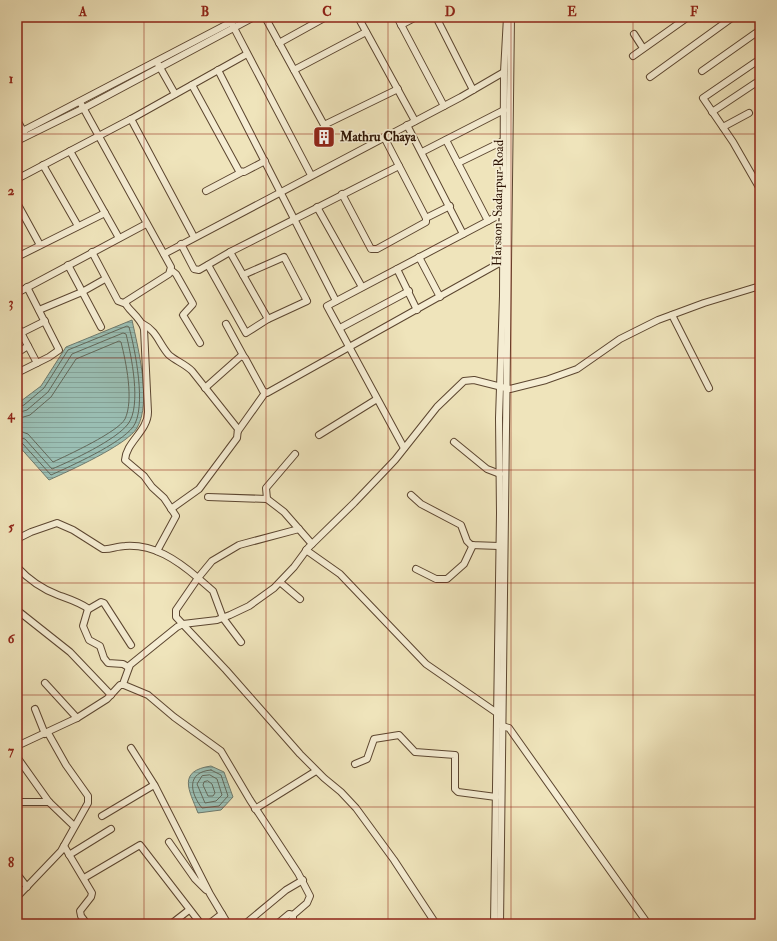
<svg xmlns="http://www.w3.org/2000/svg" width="777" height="941" viewBox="0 0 777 941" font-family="'IM FELL Double Pica',serif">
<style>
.water{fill:url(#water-rules);stroke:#6e796c}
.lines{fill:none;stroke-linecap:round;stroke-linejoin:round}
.shore{stroke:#62685a;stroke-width:1}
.minor-casing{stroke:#5c4630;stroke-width:8}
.minor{stroke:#f5edd3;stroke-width:6}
.grid{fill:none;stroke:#8f2418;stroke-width:1;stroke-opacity:0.55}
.labels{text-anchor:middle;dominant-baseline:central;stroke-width:3.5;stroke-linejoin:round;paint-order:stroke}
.poi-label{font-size:13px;font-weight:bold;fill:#2b1102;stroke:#f5edd3;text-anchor:start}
.street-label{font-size:13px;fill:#2b1102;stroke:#f5edd3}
.neatline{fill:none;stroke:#8f2418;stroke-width:1.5}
.grid-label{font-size:13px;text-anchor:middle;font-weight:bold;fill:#8f2418}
</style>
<defs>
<pattern id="water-rules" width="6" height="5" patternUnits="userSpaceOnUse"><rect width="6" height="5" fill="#9abeb3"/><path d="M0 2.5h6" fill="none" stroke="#85a298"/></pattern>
</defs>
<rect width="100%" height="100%" fill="#efe4bb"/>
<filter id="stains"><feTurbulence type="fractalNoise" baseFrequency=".005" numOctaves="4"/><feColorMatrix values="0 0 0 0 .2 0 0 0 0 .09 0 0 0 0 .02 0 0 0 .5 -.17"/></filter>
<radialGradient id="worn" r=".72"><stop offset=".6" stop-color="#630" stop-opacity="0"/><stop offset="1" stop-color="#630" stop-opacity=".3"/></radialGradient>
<g class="water">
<path d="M132,320c6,28 20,82 5,108 -10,17 -68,43 -88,52l-32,-36v-40l24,-18 25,-39z"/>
<path d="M211,766l13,6 9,25 -12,13 -23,3c-9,-23 -21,-42 13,-47z"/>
</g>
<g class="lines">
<g class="shore">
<path d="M17,408l7,-3 20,-17 24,-38 59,-24 2,1c6,22 18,81 4,100 -13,17 -62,39 -82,48l-29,-32 -5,-1"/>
<path d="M17,413l10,-3 21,-18 24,-38 51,-21 3,1c5,20 16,72 2,90 -12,16 -57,37 -76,45l-27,-30 -8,-2"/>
<path d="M17,419l13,-4 21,-18 25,-38 43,-18 2,1c5,20 13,58 4,77 -7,13 -57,36 -72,43l-25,-28 -11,-4"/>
<path d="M211,770l10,5 7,21 -9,10 -17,2c-12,-15 -16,-36 9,-38z"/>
<polygon points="210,775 217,779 222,795 216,801 205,803 197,784 202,776"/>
<polygon points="208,781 212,784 215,793 213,796 208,796 203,785 204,782"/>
</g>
<g class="minor-casing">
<g id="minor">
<polyline points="265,17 324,125 398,89"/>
<polyline points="358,17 415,121"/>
<polyline points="397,17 444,106"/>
<polyline points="436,17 473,90"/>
<polyline points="657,17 662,17"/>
<polyline points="401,25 416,17"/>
<polyline points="233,26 311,175"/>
<polyline points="634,34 643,48"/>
<polyline points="279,43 326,17"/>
<polyline points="633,56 688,17"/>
<polyline points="760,59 703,98 733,142 760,189"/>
<polyline points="158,64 175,94"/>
<polyline points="218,70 336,301"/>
<polyline points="294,70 366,32"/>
<polyline points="702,71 760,30"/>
<polyline points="650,77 733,17"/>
<polyline points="192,85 239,171 244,172 265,161"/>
<path d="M80,102l91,165 -2,7 -44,28c2,8 15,14 19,27l4,83c0,19 -22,30 -23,48l19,16 8,11 12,11 12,18 -19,35"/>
<polyline points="712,112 760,80"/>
<polyline points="131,119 194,237"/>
<polyline points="17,120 24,133"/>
<polyline points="407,125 463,234"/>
<polyline points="723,127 749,113"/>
<polyline points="17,134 241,17"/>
<polyline points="446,140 488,221"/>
<polyline points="17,141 86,107 254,17"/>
<polyline points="70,151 119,238"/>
<polyline points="422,152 504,110"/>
<polyline points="458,163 503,141"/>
<polyline points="43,165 78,226"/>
<polyline points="17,179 131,119 247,54"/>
<polyline points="206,191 242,172"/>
<polyline points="342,194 371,249 377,249 426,222 426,218 384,137"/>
<polyline points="17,203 40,245"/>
<polyline points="317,207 362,287"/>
<polyline points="426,218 450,206"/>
<polyline points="181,244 194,269 199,270 230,252 399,166"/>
<polyline points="92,252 118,301 126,304"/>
<polyline points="230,252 268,319"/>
<polyline points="164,254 461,97 504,72"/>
<polyline points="17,257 105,213"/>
<polyline points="419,257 440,297"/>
<polyline points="68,265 101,327"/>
<polyline points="208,265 246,333 268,319 307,301"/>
<polyline points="397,269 417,310"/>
<polyline points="171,270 176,274 193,304 183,315 200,343"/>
<polyline points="243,275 284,257 306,299"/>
<polyline points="17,293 146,224"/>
<polyline points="39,310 82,292 105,279"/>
<polyline points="672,315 709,388"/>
<path d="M143,324c14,7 16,20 26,31 7,6 16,9 23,16l46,58 -1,9 -38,51 -28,20"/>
<polyline points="226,324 244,357"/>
<polyline points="17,325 37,363"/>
<polyline points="340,328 409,291"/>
<polyline points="17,335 45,321"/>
<polyline points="17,353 28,346"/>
<polyline points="17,373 49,357 59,350 27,287"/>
<polyline points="205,388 241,356 245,358 263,391 267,393 503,261"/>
<polyline points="238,431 265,393"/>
<polyline points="319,435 377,399"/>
<polyline points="454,442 487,469 500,474"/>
<polyline points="404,448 327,306 503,213"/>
<polyline points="411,495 421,504 461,525 467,541 471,545 499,546"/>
<polyline points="208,497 267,499 284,512 312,544"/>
<polyline points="267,499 266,488 295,454"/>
<path d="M17,539l14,-7 26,-9 16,7 30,19c7,1 14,-3 22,-3 29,-2 52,14 73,32l14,-17 27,-16 60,-16"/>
<polyline points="306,550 340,574 426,664 497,713"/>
<path d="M17,567c12,13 25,22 41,28 11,4 21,7 31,14l12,-7 3,1 27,42"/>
<polyline points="416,569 436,579 447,579 464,564 473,545"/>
<polyline points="281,583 300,599"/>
<polyline points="88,609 83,626 89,640 100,646 104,658 108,663 123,664 128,667"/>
<polyline points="17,610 70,652 111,695"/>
<polyline points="241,642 223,618 213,591 198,578 176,610 176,617 226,670 300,754 324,778 341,792 356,808 394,860 436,924"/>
<polyline points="45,683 77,718"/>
<polyline points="123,684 130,665 177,627 183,624 217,620 230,615 249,606 274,588 294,567 308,548 354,503 395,460 437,407 464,381 474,380 510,389 546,380 577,369 620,339 658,320 704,303 760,286"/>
<polyline points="35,709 45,734"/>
<polyline points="502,726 509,728 648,924"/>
<polyline points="17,746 77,718 107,699 120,685 124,685 148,695 174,717 221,751 250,800 298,873 310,896 307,903 293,915 293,918 288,924"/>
<polyline points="131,748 155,786 210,894 228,924"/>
<polyline points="17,757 49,802 74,826"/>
<polyline points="355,764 367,759 374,739 399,735 415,752 455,755 455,789 458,792 496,797"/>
<polyline points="17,802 49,802"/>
<polyline points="255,809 316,771"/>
<polyline points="102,816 154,785"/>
<polyline points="169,842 195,879 206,890"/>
<polyline points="64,846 92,893 91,897 80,911 81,916 87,924"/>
<polyline points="69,855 111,829"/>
<polyline points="17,874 27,887"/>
<polyline points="84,878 140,845 201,924"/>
<polyline points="17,897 61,851 88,803 88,796 66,765 48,733"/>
<polyline points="171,924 189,910"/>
<polyline points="209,924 222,914"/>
<polyline points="245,924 286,890 303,880"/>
<polyline points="277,924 289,914 293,915"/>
<polyline points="494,924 500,513 499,418 503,296 504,72 507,17"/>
<polyline points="500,924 511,17"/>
</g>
</g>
<use href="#minor" class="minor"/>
</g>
<path class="grid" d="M144,17v907M266,17v907M388,17v907M511,17v907M633,17v907M17,134h743M17,246h743M17,358h743M17,470h743M17,583h743M17,695h743M17,807h743"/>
<defs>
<g id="building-square" transform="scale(1.15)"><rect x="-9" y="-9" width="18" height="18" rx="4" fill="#8f2418" stroke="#f5edd3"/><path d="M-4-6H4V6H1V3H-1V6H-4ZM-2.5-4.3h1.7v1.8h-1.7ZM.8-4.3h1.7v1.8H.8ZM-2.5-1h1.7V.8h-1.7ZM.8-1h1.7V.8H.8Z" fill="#fff"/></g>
</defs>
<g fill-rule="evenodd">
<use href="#building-square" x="324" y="137"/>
</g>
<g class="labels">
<g class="poi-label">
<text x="340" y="137">Mathru Chaya</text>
</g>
<g class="street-label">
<text transform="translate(498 203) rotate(-89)">Harsaon-Sadarpur Road</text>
</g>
</g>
<rect width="777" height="941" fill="none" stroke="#efe4bb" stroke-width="44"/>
<rect x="22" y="22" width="733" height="897" class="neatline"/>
<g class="grid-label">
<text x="83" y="16">A</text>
<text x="205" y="16">B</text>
<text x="327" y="16">C</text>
<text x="450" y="16">D</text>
<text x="572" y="16">E</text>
<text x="694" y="16">F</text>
<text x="11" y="83">1</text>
<text x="11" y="195">2</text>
<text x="11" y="307">3</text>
<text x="11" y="419">4</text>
<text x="11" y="531">5</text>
<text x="11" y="643">6</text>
<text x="11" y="755">7</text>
<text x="11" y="867">8</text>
</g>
<rect width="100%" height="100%" filter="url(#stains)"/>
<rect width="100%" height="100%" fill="url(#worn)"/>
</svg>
